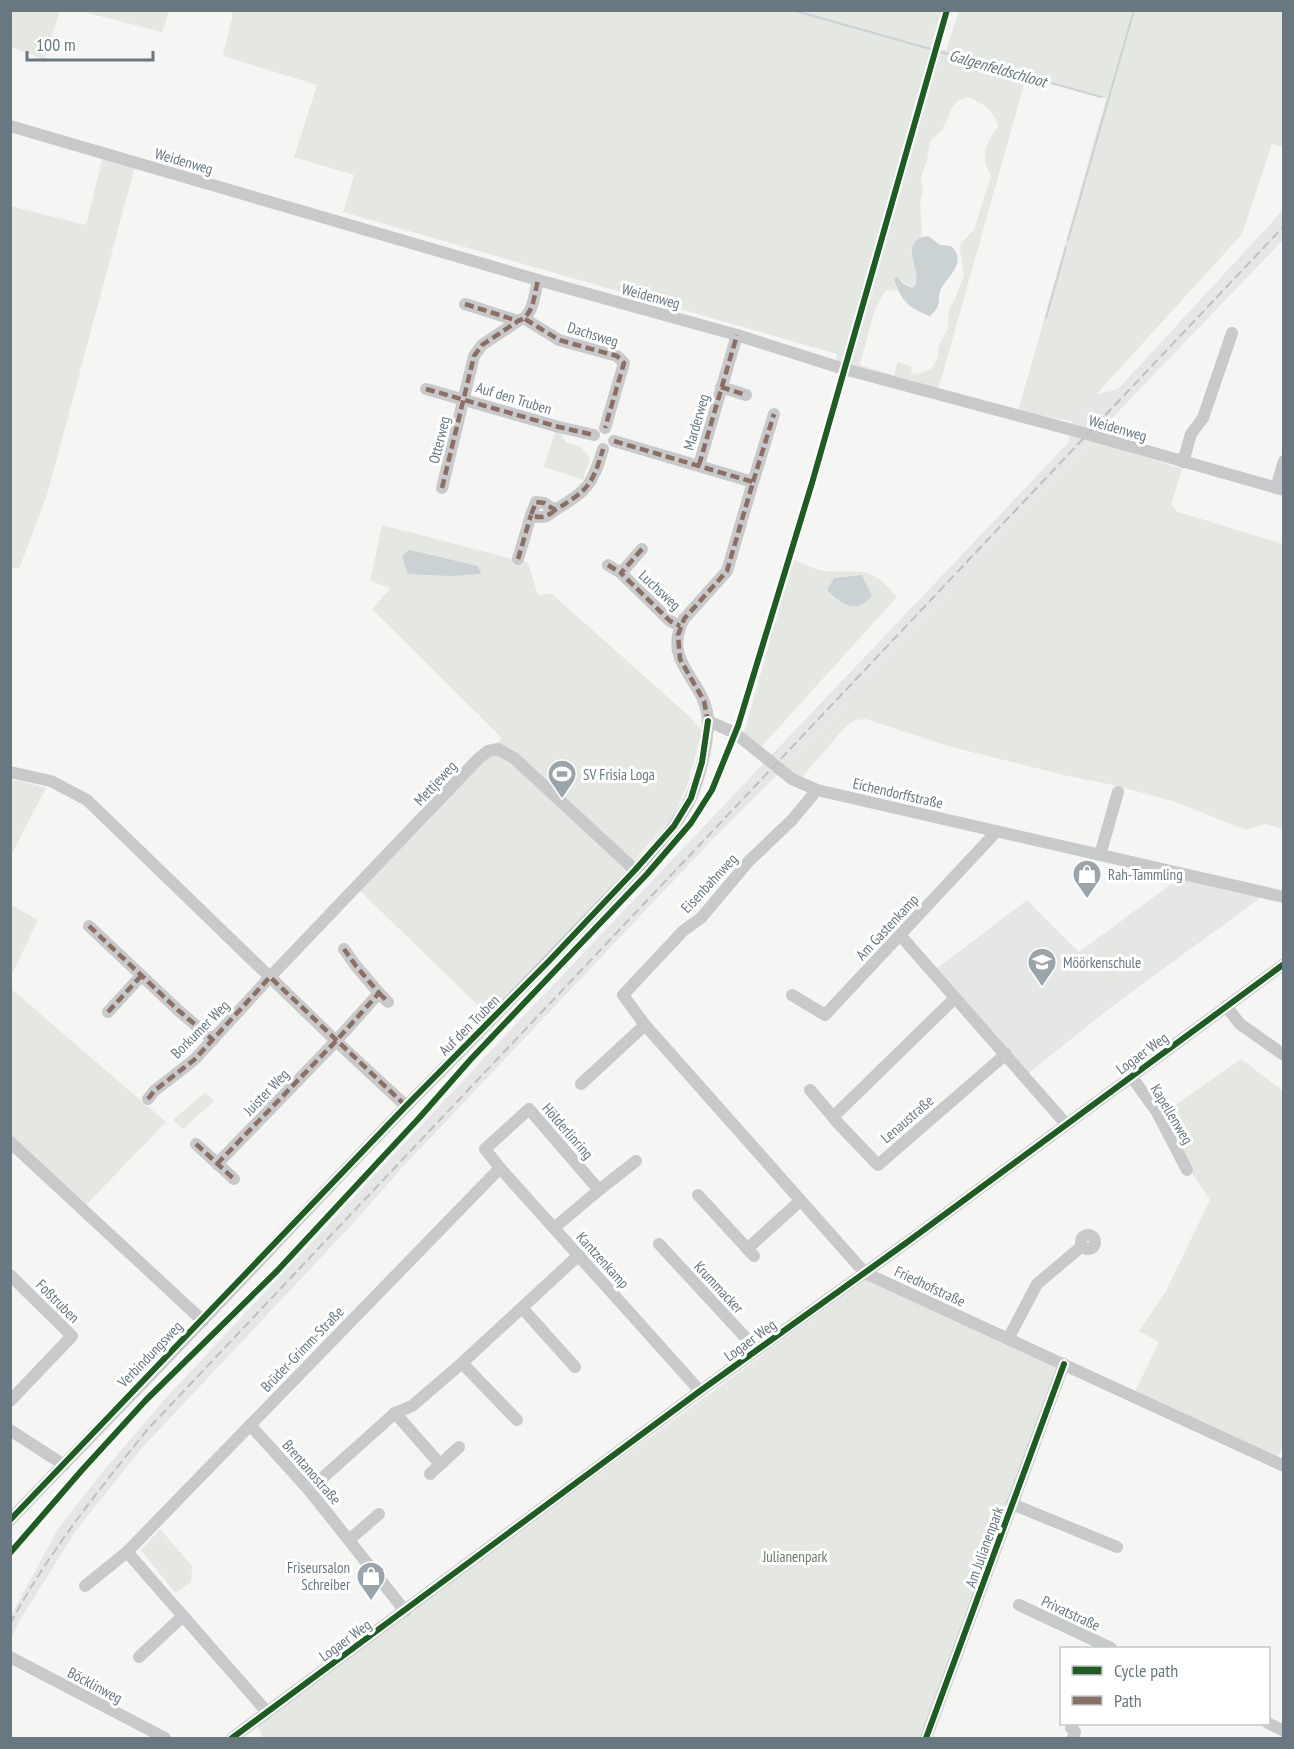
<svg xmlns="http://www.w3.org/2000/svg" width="1294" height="1749" viewBox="0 0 1294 1749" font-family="'PT Sans Narrow',sans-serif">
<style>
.built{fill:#e5e7e7}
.green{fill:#e4e7e2;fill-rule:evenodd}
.water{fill:#cad2d4}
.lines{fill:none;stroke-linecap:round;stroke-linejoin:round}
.stream{stroke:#cad2d4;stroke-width:2}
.minor{stroke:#c8c9ca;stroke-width:12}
.rail{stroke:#bebfc1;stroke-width:2;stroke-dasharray:9 4.5;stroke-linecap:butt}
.quiet{stroke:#8d6e63;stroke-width:4.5;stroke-dasharray:9 4.5;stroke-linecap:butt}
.cycleway-casing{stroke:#fff;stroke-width:10}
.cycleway{stroke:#1b5e20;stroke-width:6}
.labels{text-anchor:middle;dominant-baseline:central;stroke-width:6;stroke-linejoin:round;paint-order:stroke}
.street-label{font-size:15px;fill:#677883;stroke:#fff}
.poi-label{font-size:15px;fill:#677883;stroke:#fff;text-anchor:start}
.park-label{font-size:15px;fill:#6b7a66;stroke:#fff}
.water-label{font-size:16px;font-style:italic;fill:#63797f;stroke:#fff}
</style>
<rect width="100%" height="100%" fill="#f5f5f4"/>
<g class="built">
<polygon points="1283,210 1283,240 1091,440 785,767 712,840 400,1170 359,1217 142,1448 75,1532 19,1622 11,1639 11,1615 58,1529 100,1475 162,1402 515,1025 1068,443 1072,421 1094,395 1118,389"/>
<polygon points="1178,879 1264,895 1114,1005 1025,1076 932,972 1027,900 1079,952"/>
</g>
<g class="green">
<polygon points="11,10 60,11 44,59 11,47"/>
<path d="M226,10l716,1 -11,35 15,4 13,-39h324v136l-11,-3 -30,90 -170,187 -54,-9 88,-313 -79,-25 -90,320 -103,-28 3,-12 -494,-142 11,-37 -60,-18 23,-72 -94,-29 10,-42zM967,97c15,5 28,14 31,30 -9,10 -17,28 -11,41 1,3 3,5 4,8l-17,54 -13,13 -1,7 4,25 -9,24 -6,10 -1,19 -10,20v9l-6,11 -11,5 -10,1 1,-7 -14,-5 -4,13 -34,-10 14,-53 11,-21 12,-1 -3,-10 4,-2 13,9h4l3,-12 -7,-26 10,-11 1,-9 -2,-26 3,-13 -2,-12 6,-18 3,-19 12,-11 10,-22 6,-7z"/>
<polygon points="80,11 169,11 162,32"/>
<polygon points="103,156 135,166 47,495 19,569 10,567 10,206 86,225"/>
<polygon points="555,432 561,433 566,443 580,446 590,458 583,480 544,467"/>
<polygon points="1091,440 1182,469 1171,505 1178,512 1283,544 1283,829 1266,824 1246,830 1176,802 1113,785 1068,776 951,747 866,719 856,720 848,724 803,776 797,775 785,767"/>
<polygon points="382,525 528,563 538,595 552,594 690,717 702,732 687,786 674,815 549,957 491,1018 359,890 502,738 372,609 391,588 370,581"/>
<path d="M793,559c10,4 21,11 32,12 39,3 43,-8 72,26l-136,150 -17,-14zM862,575l10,21 -21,10 -17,-8 -7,-8 7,-12z"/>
<polygon points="11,779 46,788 11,855 10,779"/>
<polygon points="11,905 38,920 11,976"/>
<polygon points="1234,912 1236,916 1118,1000 1115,997"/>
<polygon points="1118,939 1140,970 1120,984 1115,978 1105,986 1094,971 1104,963 1097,954"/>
<polygon points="10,988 166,1122 83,1208 11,1141"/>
<polygon points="1241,1059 1283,1091 1283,1446 1277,1458 1134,1394 1159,1342 1139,1331 1166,1291 1210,1200 1190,1170 1161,1115"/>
<polygon points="205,1093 214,1101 183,1129 173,1120"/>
<polygon points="868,1278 1059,1366 924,1738 263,1738 257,1724"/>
<polygon points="160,1529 192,1566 191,1582 175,1593 141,1550"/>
</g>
<g class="water">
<path d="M928,236l12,9 11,1c16,16 -1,28 -9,41 -7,13 3,15 -12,29 -22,-8 -28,-15 -36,-36l3,-3 7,7 8,4 3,-2c8,-17 -19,-45 13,-50z"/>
<polygon points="409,550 478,566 481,574 450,576 408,574 402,556"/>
<path d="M862,575l10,21c-3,3 -8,8 -12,9 -12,5 -26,-7 -33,-15l7,-12z"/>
</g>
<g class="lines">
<g class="stream">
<polyline points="792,10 1101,97"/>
<polyline points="1068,240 1134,10"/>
<polyline points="1046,318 1066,247"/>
</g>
<g class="minor">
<polyline points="10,126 538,280 737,335 844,369 1087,434 1284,490"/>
<polyline points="465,304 518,321"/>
<polyline points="525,319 559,340 617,356 624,363 605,428"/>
<polyline points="721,387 746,395"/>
<polyline points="426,389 559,427 594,435"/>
<polyline points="1183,462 1191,434 1203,418 1232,333"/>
<polyline points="699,465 737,335"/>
<polyline points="753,482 774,414"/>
<path d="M442,488l32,-132 8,-11 36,-24c16,-5 16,-26 20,-41"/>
<polyline points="1276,488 1284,461"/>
<path d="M555,510c-8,7 -13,9 -24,5l5,-13 8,1 11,7c33,-20 37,-24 48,-61"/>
<polyline points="642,549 621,573 670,621 680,626"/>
<polyline points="518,559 531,515"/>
<polyline points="608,565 621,573"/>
<polyline points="708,721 735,733 792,779 817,790 1284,897"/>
<polyline points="10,772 51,781 87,800 336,1041 406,1106"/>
<polyline points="817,790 792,820 749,861 701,918 683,931 623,995 645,1025 865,1273 1284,1466"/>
<polyline points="1100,855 1118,792"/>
<polyline points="89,926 178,1010 213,1040"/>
<polyline points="900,935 1066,1124"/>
<polyline points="379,993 388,1002"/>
<polyline points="792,995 825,1015 997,831"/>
<polyline points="955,998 833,1117 836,1121 878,1165 1006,1054"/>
<polyline points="1226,1006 1240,1024 1284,1055"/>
<polyline points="108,1012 141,976"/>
<polyline points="1131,1076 1157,1112 1187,1170"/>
<polyline points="581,1084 645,1025"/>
<polyline points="810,1090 833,1117"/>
<polyline points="148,1099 154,1091 194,1060 270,977 479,758 488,751 498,749 514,758 635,870"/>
<polyline points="10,1142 203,1321"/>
<polyline points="196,1144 234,1179"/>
<polyline points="217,1164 336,1041 379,993 356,966 344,949"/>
<polyline points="599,1190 636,1161"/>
<polyline points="698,1195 754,1256"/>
<polyline points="554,1228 599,1190 529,1109 485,1149 500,1168 700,1391"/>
<circle cx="1088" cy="1242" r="7"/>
<polyline points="659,1244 757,1350"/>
<polyline points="747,1249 800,1201"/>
<polyline points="10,1275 72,1336 10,1401"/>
<polyline points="523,1309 575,1367"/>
<polyline points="1008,1339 1037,1284 1082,1246"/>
<polyline points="462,1363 517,1420"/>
<polyline points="395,1413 440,1464"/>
<polyline points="250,1425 309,1490 405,1611"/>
<polyline points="10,1430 64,1465"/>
<polyline points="430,1474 459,1447"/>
<polyline points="309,1490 395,1413 412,1406 462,1363 579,1255"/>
<polyline points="1012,1504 1117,1547"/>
<path d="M10,1520c64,-67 130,-133 194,-201 78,-81 154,-165 234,-245 53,-53 105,-108 157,-162 29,-31 68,-67 90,-103 13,-21 26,-72 22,-97 -7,-35 -45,-52 -23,-93l43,-48 26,-89 -139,-41"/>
<polyline points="349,1540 379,1514"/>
<polyline points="85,1586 127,1552"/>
<polyline points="1019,1605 1111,1648"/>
<polyline points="10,1657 165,1738"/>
<polyline points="139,1657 183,1616"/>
<polyline points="267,1712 127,1552 500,1168"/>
<polyline points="1268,1723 1284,1731"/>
<polyline points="1071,1728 1075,1732 1073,1738"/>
<polyline points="232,1738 700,1391 906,1243 1284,964"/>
<polyline points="926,1738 1064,1364"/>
</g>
<path class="rail" d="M10,1624c38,-71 87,-132 137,-194l1137,-1204"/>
<g class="quiet">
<polyline points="465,304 518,321"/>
<polyline points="525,319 559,340 617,356 624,363 605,428"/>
<polyline points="721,387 746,395"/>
<polyline points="426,389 559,427 594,435"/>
<polyline points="614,441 753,482 727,571 684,619 678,635 680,659 704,701 708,721"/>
<polyline points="699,465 737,335"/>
<polyline points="753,482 774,414"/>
<path d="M442,488l32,-132 8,-11 36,-24c16,-5 16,-26 20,-41"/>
<path d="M555,510c-8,7 -13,9 -24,5l5,-13 8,1 11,7c33,-20 37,-24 48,-61"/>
<polyline points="642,549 621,573 670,621 680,626"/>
<polyline points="518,559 531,515"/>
<polyline points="608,565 621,573"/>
<polyline points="89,926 178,1010 213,1040"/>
<polyline points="379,993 388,1002"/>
<polyline points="108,1012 141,976"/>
<polyline points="148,1099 154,1091 194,1060 270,977 406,1106"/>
<polyline points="196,1144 234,1179"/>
<polyline points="217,1164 336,1041 379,993 356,966 344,949"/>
</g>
<g class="cycleway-casing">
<g id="cycleway">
<polyline points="10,1520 406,1106 549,961 635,870 674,826 691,798 702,762 708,721"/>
<polyline points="10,1553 82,1470 146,1400 277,1271 420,1117 471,1059 647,874 691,823 712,790 738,726 812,483 947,10"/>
<polyline points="232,1738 700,1391 906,1243 1284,964"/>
<polyline points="926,1738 1064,1364"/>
</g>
</g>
<use href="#cycleway" class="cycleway"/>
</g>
<defs>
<g id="stadium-pin" transform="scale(1.5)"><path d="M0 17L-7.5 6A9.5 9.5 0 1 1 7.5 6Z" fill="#99a4ab" stroke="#fff"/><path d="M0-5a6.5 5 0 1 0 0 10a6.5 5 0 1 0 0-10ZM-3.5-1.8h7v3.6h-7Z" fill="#fff"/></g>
<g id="shop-pin" transform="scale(1.5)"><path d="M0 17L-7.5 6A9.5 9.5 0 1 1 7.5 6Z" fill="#99a4ab" stroke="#fff"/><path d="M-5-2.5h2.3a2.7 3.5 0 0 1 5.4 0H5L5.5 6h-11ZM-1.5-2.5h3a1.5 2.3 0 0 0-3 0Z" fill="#fff"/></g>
<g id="school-pin" transform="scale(1.5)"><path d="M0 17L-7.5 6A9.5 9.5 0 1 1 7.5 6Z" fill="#99a4ab" stroke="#fff"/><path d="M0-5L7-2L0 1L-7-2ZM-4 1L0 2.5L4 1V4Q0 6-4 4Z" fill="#fff"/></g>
</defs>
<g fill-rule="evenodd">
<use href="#stadium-pin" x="562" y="774"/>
<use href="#shop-pin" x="1087" y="874"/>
<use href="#school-pin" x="1042" y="962"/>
<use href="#shop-pin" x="371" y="1576"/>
</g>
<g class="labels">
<g class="street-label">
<text transform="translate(184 161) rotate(16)">Weidenweg</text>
<text transform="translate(651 296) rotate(15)">Weidenweg</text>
<text transform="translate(593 334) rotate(17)">Dachsweg</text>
<text transform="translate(514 398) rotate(17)">Auf den Truben</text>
<text transform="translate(696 422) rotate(-74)">Marderweg</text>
<text transform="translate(1118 428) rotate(16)">Weidenweg</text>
<text transform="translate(439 440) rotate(-76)">Otterweg</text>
<text transform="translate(660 590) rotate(43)">Luchsweg</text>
<text transform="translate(435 783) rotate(-47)">Mettjeweg</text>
<text transform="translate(898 793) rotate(13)">Eichendorffstraße</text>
<text transform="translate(709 883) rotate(-47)">Eisenbahnweg</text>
<text transform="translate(887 927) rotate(-47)">Am Gastenkamp</text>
<text transform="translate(469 1025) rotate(-45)">Auf den Truben</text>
<text transform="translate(200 1029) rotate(-45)">Borkumer Weg</text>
<text transform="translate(1142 1053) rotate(-36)">Logaer Weg</text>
<text transform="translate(266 1092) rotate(-46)">Juister Weg</text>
<text transform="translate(1172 1114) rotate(59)">Kapellenweg</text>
<text transform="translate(907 1119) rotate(-41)">Lenaustraße</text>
<text transform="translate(568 1131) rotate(49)">Hölderlinring</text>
<text transform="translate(603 1260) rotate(48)">Kantzenkamp</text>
<text transform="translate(930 1286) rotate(25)">Friedhofstraße</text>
<text transform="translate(719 1287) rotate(47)">Krummacker</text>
<text transform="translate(58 1301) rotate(45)">Foßtruben</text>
<text transform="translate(750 1340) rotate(-36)">Logaer Weg</text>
<text transform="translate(302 1349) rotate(-46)">Brüder-Grimm-Straße</text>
<text transform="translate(150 1354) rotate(-46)">Verbindungsweg</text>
<text transform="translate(312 1472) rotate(49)">Brentanostraße</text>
<text transform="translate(984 1547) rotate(-70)">Am Julianenpark</text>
<text transform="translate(1071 1613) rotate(25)">Privatstraße</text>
<text transform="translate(345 1640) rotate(-36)">Logaer Weg</text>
<text transform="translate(95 1685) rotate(28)">Böcklinweg</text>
</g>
<g class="poi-label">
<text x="583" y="774">SV Frisia Loga</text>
<text x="1108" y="874">Rah-Tammling</text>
<text x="1063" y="962">Möörkenschule</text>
<text x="350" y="1567" text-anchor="end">Friseursalon<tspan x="350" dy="17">Schreiber</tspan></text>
</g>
<g class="park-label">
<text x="795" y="1556">Julianenpark</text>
</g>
<g class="water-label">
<text transform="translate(998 68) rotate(16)">Galgenfeldschloot</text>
</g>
</g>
<rect width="1294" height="1749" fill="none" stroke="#677883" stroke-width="24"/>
<rect x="1060" y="1647" width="210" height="78" fill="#ffffff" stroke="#c2c9cd" stroke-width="1.5"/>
<rect x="1072" y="1666" width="30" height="9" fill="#1b5e20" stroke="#c2c9cd" stroke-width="1.5"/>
<text x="1114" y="1677" font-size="18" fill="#677883">Cycle path</text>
<rect x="1072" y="1696" width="30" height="9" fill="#8d6e63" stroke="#c2c9cd" stroke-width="1.5"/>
<text x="1114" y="1707" font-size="18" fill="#677883">Path</text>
<path d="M27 51v9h126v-9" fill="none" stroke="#677883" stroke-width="3"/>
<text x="36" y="51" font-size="18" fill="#677883" stroke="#ffffff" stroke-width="4.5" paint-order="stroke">100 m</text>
</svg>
